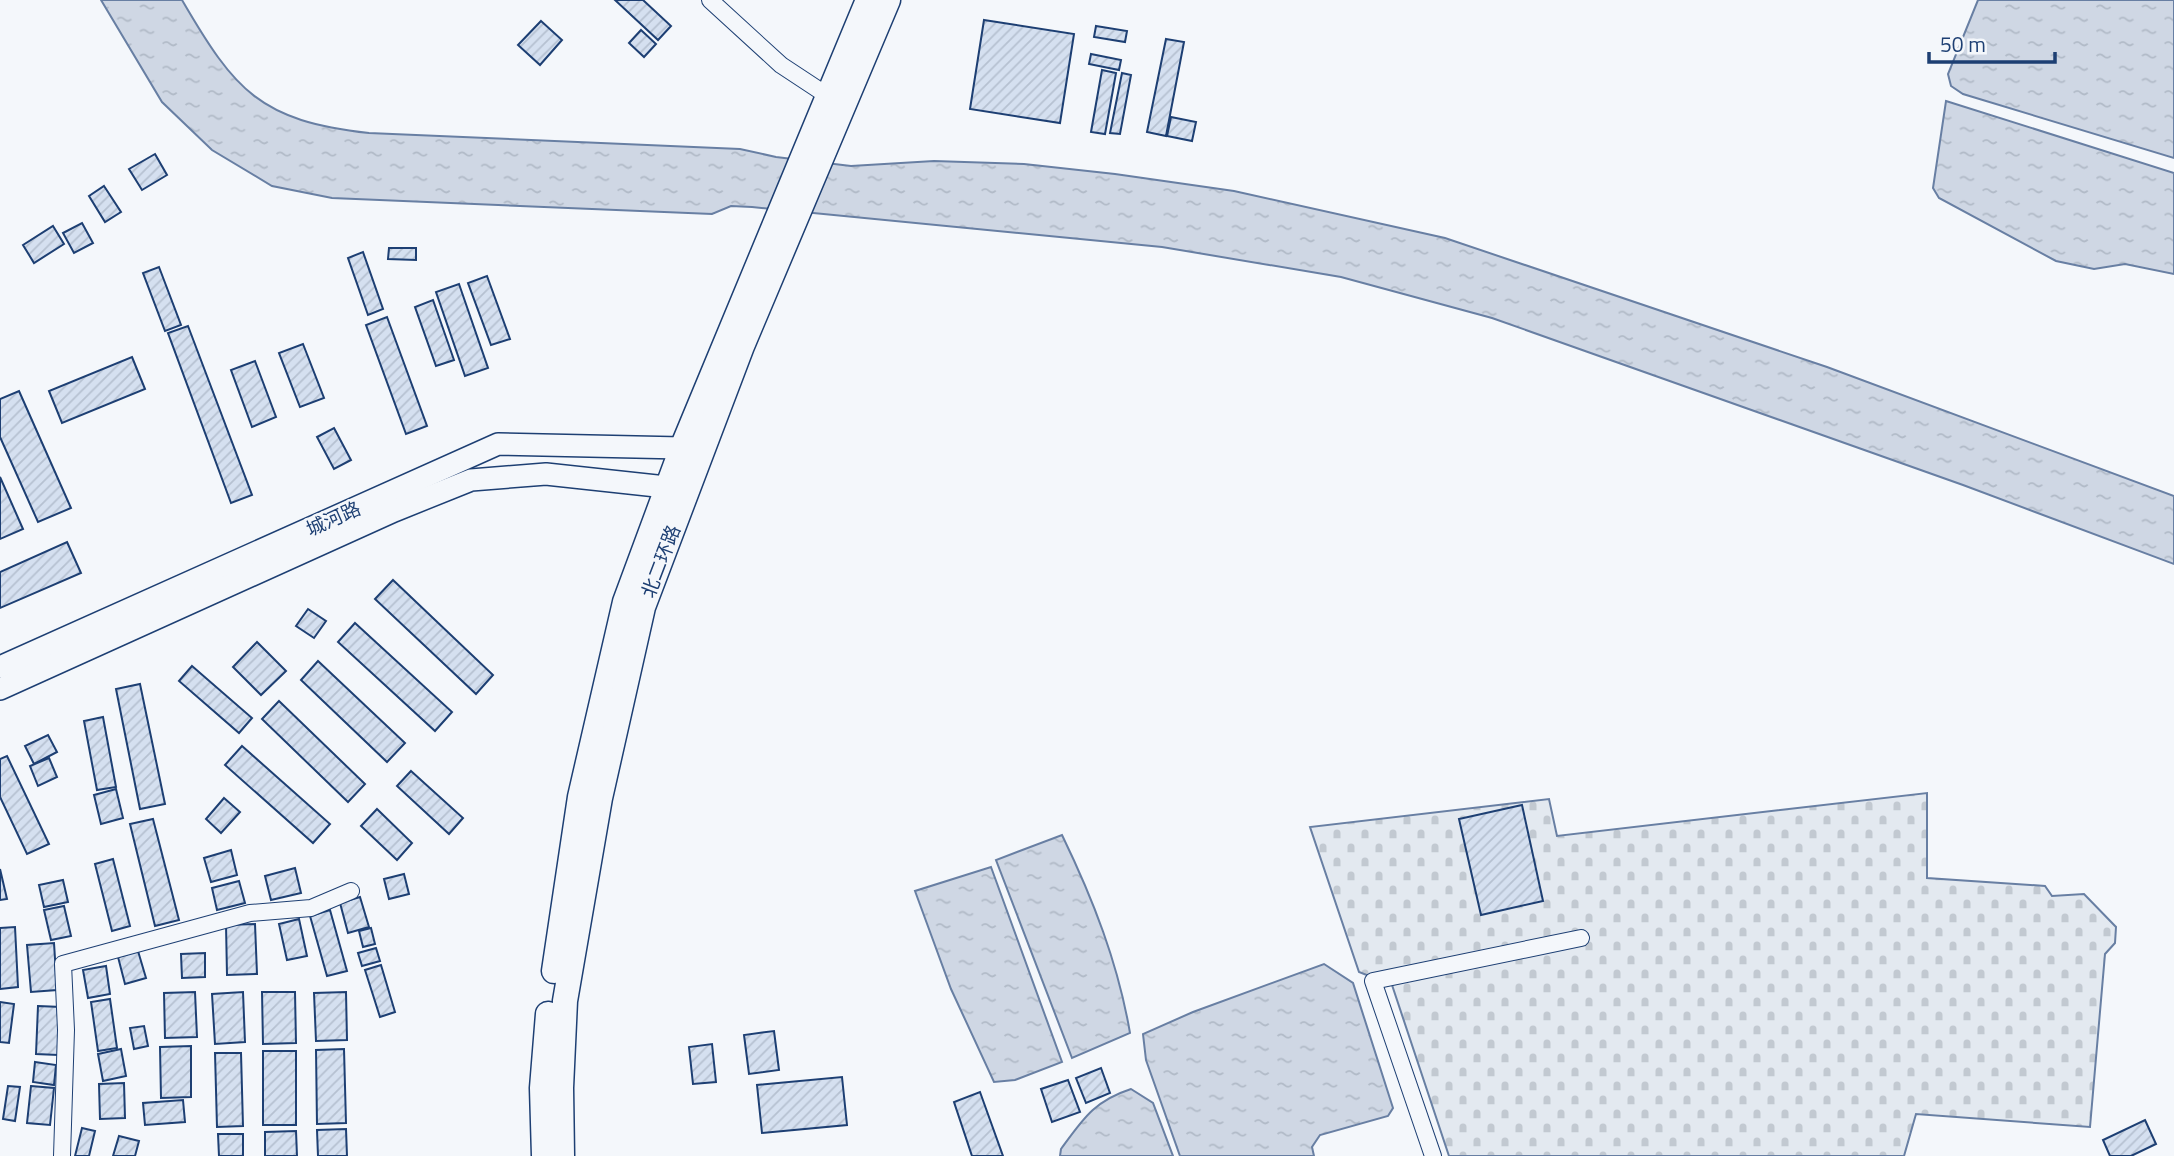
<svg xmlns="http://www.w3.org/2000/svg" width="2174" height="1156" viewBox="0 0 2174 1156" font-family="'Titillium Web','Noto Sans SC',sans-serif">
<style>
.cemetery{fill:url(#cemetery-stones);stroke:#687fa3;stroke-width:2}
.water{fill:url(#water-ripples);stroke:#687fa3;stroke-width:2}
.building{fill:url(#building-hatch);stroke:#1d3f73;stroke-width:2}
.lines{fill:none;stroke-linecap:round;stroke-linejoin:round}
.minor-casing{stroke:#1d3f73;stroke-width:18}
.secondary-casing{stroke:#1d3f73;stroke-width:24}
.primary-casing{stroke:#1d3f73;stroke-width:27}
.minor{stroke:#f4f7fb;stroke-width:16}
.secondary{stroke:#f4f7fb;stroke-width:21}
.primary{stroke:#f4f7fb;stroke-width:24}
.labels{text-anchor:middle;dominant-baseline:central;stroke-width:5;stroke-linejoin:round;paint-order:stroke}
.street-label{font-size:19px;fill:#1d3f73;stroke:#f4f7fb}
</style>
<defs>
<pattern id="cemetery-stones" width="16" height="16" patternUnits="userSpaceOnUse" patternTransform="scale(1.75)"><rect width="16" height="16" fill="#e3e9f0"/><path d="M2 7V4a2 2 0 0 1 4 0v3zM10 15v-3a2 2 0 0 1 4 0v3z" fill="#c2c9d1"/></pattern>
<pattern id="water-ripples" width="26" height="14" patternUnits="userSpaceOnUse" patternTransform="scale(1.75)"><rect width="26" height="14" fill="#cfd7e4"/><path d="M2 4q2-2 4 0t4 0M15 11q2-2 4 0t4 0" fill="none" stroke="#b1bac7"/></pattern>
<pattern id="building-hatch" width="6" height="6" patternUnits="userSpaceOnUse" patternTransform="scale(1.75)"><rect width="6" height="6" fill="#d5e0f0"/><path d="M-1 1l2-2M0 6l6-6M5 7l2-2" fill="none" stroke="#b6c1d1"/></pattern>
</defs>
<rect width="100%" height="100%" fill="#f4f7fb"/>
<polygon class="cemetery" points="1927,793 1927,878 2045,886 2052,896 2084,894 2116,927 2115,943 2105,954 2090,1127 1916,1114 1904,1156 1449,1156 1392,985 1359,972 1310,827 1549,799 1557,836"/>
<g class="water">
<path d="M101,0h81c53,91 78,121 187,133l371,16 36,8 75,9 83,-5 90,3 91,10 119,17 211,47 382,129 347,129v68l-211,-79 -471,-167 -151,-41 -179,-30 -410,-40 -21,-1 -19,8 -380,-16 -60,-12 -60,-36 -50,-48z"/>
<polygon points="1978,0 2174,0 2174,158 1963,94 1951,86 1948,74"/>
<polygon points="1946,101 2174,173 2174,274 2125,264 2094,269 2056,261 1939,198 1933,188"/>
<path d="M1062,835c31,64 56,128 68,198l-58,25 -76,-198z"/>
<polygon points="991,867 1062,1062 1015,1080 994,1082 951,989 915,891"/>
<polygon points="1324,964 1353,983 1393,1108 1388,1116 1320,1135 1312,1147 1314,1156 1180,1156 1146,1060 1143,1034 1193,1012"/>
<path d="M1131,1089l22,14 20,53h-113l1,-7c22,-30 33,-48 70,-60z"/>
</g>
<g class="building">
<polygon points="615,0 643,0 671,26 658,40"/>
<polygon points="984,20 1074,34 1060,123 970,109"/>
<polygon points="541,21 562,40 540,65 518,45"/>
<polygon points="1096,26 1127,31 1125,42 1094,37"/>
<polygon points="641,30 656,44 644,57 629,43"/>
<polygon points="1166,39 1184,42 1166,136 1147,132"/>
<polygon points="1091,54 1121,60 1119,70 1089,64"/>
<polygon points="1102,70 1116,73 1105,134 1091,132"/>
<polygon points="1122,73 1131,75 1120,134 1110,133"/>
<polygon points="1171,117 1196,122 1192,141 1167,136"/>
<polygon points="155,154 167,175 142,190 129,169"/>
<polygon points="104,186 121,212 105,222 89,196"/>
<polygon points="82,223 93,243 74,253 63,233"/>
<polygon points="53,226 64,244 34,263 23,245"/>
<polygon points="389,248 416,248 416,260 388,259"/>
<polygon points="363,252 383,309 368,315 348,258"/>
<polygon points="159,267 181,325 165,331 143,273"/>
<polygon points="487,276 510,339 491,345 468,283"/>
<polygon points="459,284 488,368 465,376 436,292"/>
<polygon points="433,300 454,360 436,366 415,307"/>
<polygon points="387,317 427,426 406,434 366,325"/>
<polygon points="188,326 252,495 231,503 168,333"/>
<polygon points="303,344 324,398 300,407 279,353"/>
<polygon points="132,357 145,389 62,423 49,391"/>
<polygon points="255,361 276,417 252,427 231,370"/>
<polygon points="19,391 71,508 38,522 0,437 0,399"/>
<polygon points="334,428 351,460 334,469 317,437"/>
<polygon points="0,477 23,529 0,539"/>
<polygon points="67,542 81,573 0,608 0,572"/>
<polygon points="393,580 493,675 476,694 375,599"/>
<polygon points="308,609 326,621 314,638 296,626"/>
<polygon points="355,623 452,712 435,731 338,642"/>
<polygon points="257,642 286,671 261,695 233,667"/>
<polygon points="318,661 405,743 387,762 301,680"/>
<polygon points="192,666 252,718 239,733 179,681"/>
<polygon points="140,684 165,804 140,809 116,689"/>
<polygon points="279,701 365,784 348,802 262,719"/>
<polygon points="103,717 116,787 97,790 84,721"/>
<polygon points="48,735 57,752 34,764 25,746"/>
<polygon points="242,746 330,824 313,843 225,765"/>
<polygon points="7,756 49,844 27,854 0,797 0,759"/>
<polygon points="49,758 57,777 38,786 30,766"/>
<polygon points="411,771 463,818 449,834 397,786"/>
<polygon points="116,789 123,818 101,824 94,795"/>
<polygon points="224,798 240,812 221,833 206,819"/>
<polygon points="1522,805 1543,901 1481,915 1459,819"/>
<polygon points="377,809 412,843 397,860 361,826"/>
<polygon points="153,819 179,920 155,926 130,824"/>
<polygon points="231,850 237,875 211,882 204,858"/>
<polygon points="113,859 130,926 112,931 95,864"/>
<polygon points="295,868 301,893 271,900 265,876"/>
<polygon points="0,869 7,899 0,900"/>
<polygon points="404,874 409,894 389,899 384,879"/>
<polygon points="63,880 68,902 44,907 39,885"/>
<polygon points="239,881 245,903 217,910 212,888"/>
<polygon points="360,897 369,927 348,933 340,903"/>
<polygon points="64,906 71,936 51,940 44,910"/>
<polygon points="330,910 347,971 327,976 310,916"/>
<polygon points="299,919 307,956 287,960 279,924"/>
<polygon points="255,924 257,974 227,975 226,925"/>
<polygon points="15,927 18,987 0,989 0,928"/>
<polygon points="371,928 375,944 363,947 359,931"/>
<polygon points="54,943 57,990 31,992 27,945"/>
<polygon points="376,948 380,961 362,966 358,953"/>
<polygon points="138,951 146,978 125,984 118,957"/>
<polygon points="205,953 205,977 182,978 181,954"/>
<polygon points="381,965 395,1012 380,1017 365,970"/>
<polygon points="106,966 110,994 88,998 83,970"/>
<polygon points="195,992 197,1037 165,1038 164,993"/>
<polygon points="243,992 245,1042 215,1044 212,994"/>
<polygon points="262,992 295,992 296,1043 263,1044"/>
<polygon points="346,992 347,1040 316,1041 314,993"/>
<polygon points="110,999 117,1048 98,1051 91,1002"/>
<polygon points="0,1002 14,1004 9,1043 0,1042"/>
<polygon points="38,1006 61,1007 58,1055 36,1054"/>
<polygon points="144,1026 148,1046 134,1049 130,1028"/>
<polygon points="774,1031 779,1070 749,1074 744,1035"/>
<polygon points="712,1044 716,1082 693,1084 689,1047"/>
<polygon points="191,1046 191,1097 161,1098 160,1047"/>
<polygon points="121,1049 126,1076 103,1081 98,1054"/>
<polygon points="344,1049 346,1123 317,1124 316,1050"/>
<rect x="263" y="1051" width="33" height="74"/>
<polygon points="215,1053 241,1053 243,1126 217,1127"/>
<polygon points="35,1062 56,1065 54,1085 33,1082"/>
<polygon points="1101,1068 1110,1093 1086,1103 1076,1078"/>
<polygon points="842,1077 847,1125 762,1133 757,1085"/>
<polygon points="1068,1080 1080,1112 1052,1122 1041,1089"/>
<polygon points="124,1083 125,1118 100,1119 99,1084"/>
<polygon points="8,1086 20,1087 15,1121 3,1119"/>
<polygon points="31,1086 54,1088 50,1125 27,1123"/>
<polygon points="980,1092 1003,1156 972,1156 954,1102"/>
<polygon points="183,1100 185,1122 145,1125 143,1103"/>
<polygon points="2145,1120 2156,1144 2131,1156 2110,1156 2103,1140"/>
<polygon points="82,1128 95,1131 89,1156 75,1156"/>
<polygon points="346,1129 347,1156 318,1156 317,1130"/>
<polygon points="296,1131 297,1156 265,1156 265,1132"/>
<polygon points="218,1134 243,1134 243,1156 219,1156"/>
<polygon points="119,1136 139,1141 135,1156 113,1156"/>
</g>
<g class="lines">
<g class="minor-casing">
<g id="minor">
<polyline points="710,0 781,65 828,96"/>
<polyline points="62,1156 66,1030 63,964 250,913 311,908 351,891"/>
<polyline points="1433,1156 1373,981 1581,938"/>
</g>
</g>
<g class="secondary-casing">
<g id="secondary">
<polyline points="0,667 498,444 682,448"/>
<polyline points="0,689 394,511 471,480 546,474 666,487"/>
</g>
</g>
<g class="primary-casing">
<g id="primary">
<polyline points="554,971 580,797 625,602 682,448 868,0"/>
<polyline points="544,1156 542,1088 548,1014"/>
<polyline points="562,1156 561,1088 565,1001 600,798 643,607 742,346 888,0"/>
</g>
</g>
<use href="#minor" class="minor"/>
<use href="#secondary" class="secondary"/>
<use href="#primary" class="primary"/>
</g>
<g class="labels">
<g class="street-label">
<text transform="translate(333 518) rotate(-24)">城河路</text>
<text transform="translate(660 561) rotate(-69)">北二环路</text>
</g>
</g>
<path d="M1929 52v10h126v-10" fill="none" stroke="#1d3f73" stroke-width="3.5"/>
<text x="1940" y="52" font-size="21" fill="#1d3f73" stroke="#f4f7fb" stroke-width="5" paint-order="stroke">50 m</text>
</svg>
